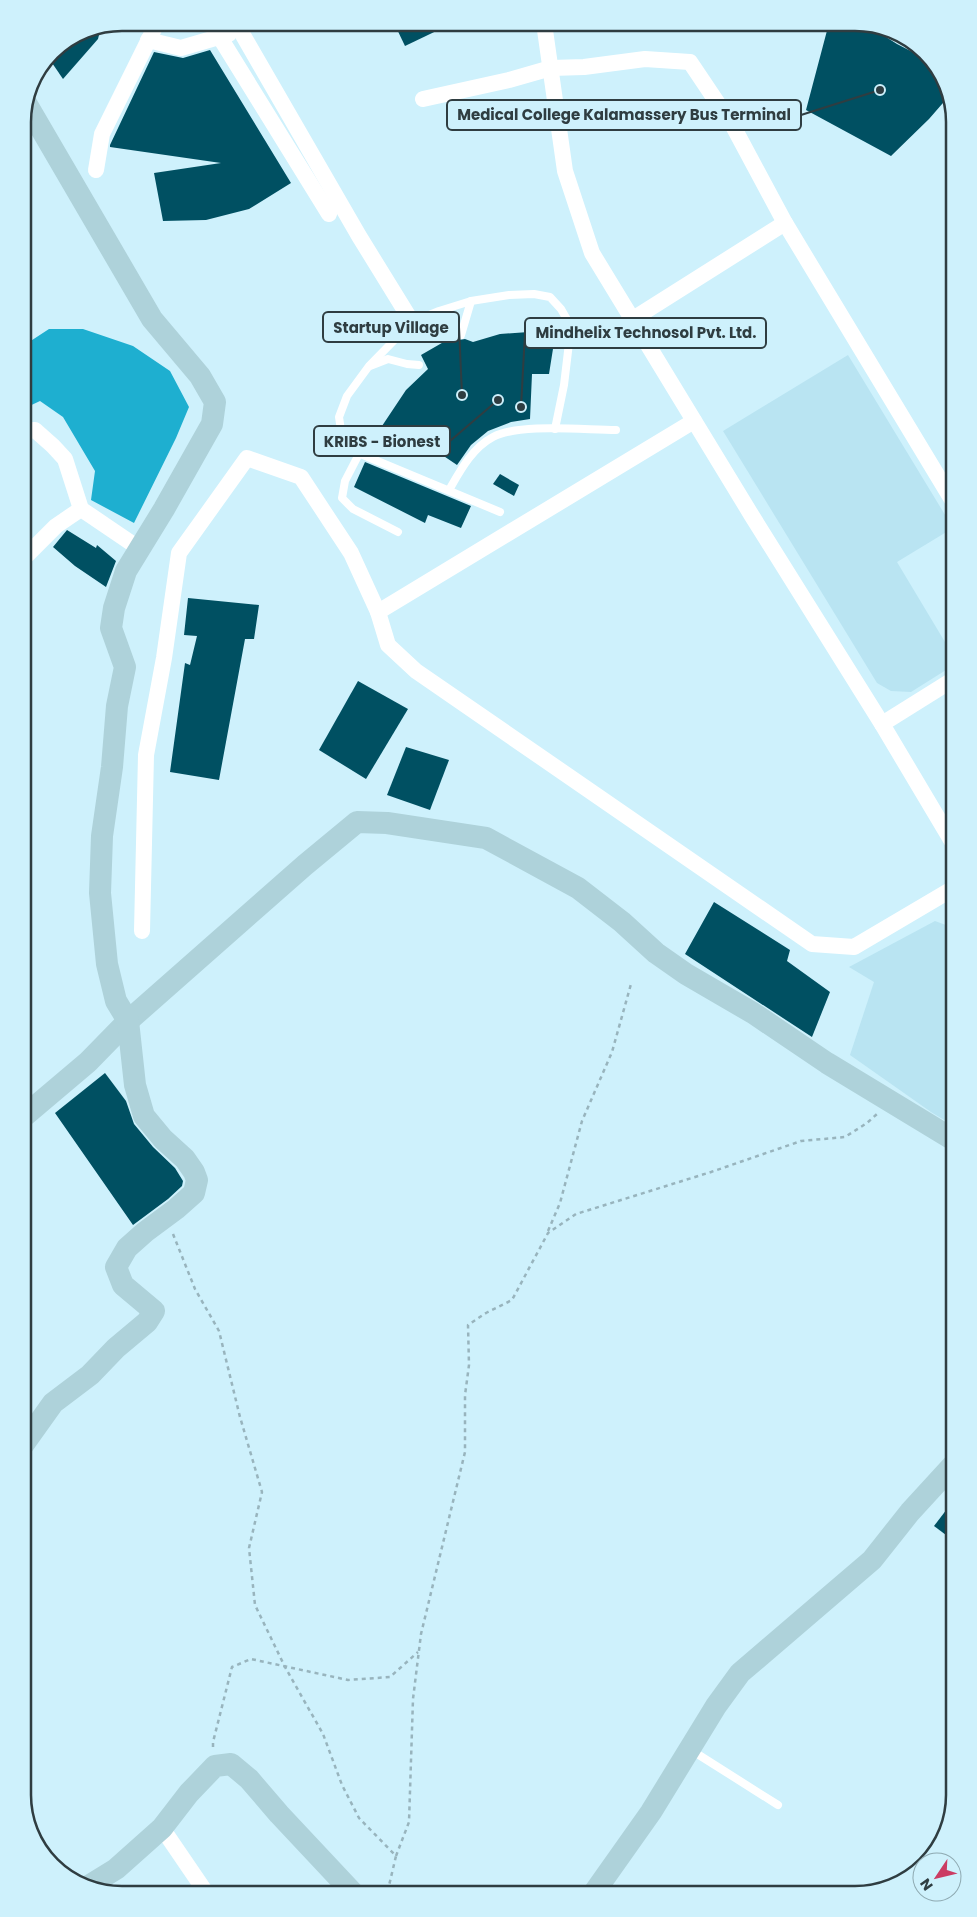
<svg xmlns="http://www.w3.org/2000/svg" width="977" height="1917" viewBox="0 0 977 1917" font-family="Poppins,sans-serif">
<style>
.built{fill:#b9e4f2}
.water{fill:#1eafd0}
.building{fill:#005062}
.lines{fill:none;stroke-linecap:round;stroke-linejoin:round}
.path{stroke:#98b4bd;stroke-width:2.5;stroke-dasharray:4 4;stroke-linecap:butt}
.lane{stroke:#fff;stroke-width:8}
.street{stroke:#fff;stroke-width:16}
.secondary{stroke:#aed2da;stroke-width:22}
.rim{fill:none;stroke:#2f3d41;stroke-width:2.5}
.leader{fill:none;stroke:#2f3d41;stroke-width:2}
.callout-dot{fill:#2f3d41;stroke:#cef1fc;stroke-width:2}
.callout{fill:#cef1fc;stroke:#2f3d41;stroke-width:2}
.callout-label{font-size:15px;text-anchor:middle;font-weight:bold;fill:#2f3d41}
</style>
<rect width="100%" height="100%" fill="#cef1fc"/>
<g class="built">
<polygon points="848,355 953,528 897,562 954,657 954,665 911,692 891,691 877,683 723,431"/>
<polygon points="935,921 954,928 954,1126 931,1112 850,1055 874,982 849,967"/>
</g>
<polygon class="water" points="49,329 83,329 133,346 170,371 189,407 176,438 134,523 91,500 95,471 63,417 40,401 23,409 23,346"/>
<g class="building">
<polygon points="394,23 453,23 405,46"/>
<polygon points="829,23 861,23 867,25 897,44 928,60 947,85 949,96 929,119 891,156 806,110"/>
<polygon points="101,27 98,39 63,79 48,57 52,52 85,30"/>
<polygon points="210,50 291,183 249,209 206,220 163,221 154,173 221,163 110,147 110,145 154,52 183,58"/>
<polygon points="556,330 549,374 532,374 530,419 511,422 488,431 471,445 457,465 420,440 413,455 374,438 406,390 428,369 421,355 454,336 459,340 465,339 473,342 500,334"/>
<polygon points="365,462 471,506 461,528 428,515 425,523 354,487"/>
<polygon points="500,474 519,485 514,496 493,484"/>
<polygon points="67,530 96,548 97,545 116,561 106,587 75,566 53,547"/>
<polygon points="188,598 259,605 254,639 245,639 219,780 170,772 185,663 190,665 197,636 184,635"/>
<polygon points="358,681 408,709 366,779 319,750"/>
<polygon points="406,747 449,760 430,810 387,795"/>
<polygon points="714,902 790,950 787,961 830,992 812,1037 685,954"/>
<polygon points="105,1073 126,1101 134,1124 153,1147 175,1168 183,1181 182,1186 168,1199 133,1225 55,1113"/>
<polygon points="947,1509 954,1514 954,1541 934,1526"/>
</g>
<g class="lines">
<g class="path">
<polyline points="548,1231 560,1203 582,1121 612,1052 631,984"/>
<polyline points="173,1234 195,1289 219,1331 240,1417 262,1492 249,1548 255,1605 285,1667 323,1734 342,1785 359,1818 396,1856 387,1894"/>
<polyline points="213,1747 213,1742 232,1667 251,1659 348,1680 390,1677 418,1652"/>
<polyline points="396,1856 409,1822 413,1699 421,1634 465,1452 465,1395 469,1365 468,1325 486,1313 512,1300 548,1233 576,1214 711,1172 801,1141 845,1137 867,1123 877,1114"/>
</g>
<g class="lane">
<polyline points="461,335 471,301"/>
<polyline points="370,366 388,359 407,364 419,365"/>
<polyline points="359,454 345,481 342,498 353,509 398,532"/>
<path d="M449,490c11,-19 23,-42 44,-53 26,-14 91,-7 123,-7"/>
<polyline points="500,512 351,450 342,437 339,417 347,396 369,366 412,322 439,311 471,301 509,295 534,294 550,297 561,309 569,323 569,343 564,385 555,429"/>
<polyline points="691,1750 778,1805"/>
</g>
<g class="street">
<polyline points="211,23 329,214"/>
<polyline points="236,23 359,236 412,322"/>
<polyline points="544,23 565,171 592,253 752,516 882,724 954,845"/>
<polyline points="148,40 181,48 229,34"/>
<polyline points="423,99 509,80 551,68 584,67 645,59 690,62 733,126 785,223 954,503"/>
<polyline points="96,170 102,134 157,23"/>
<polyline points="633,319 785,223"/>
<polyline points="23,431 35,430 53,446 65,459 81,509 140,549"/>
<polyline points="23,559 56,526 81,509"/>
<polyline points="378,612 694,421"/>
<polyline points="882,724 954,679"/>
<polyline points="142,931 146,755 164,658 179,553 247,458 301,477 351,553 378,612 388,645 416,671 812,944 854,947 954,888"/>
<polyline points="162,1828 207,1894"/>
</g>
<g class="secondary">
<polyline points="23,1117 88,1062 128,1021 305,865 357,822 387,823 486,838 578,888 622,922 656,953 686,974 753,1013 827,1063 954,1140"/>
<polyline points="23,1445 53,1403 90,1375 116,1348 147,1322 154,1311 123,1285 116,1267 127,1248 145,1232 176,1209 194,1193 197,1180 194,1172 185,1159 163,1139 144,1116 135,1085 128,1021 116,1001 107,964 100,893 102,836 112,767 117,706 125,667 111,628 114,608 126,571 164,509 212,424 215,402 200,376 152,319 26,103"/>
<polyline points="90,1885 116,1869 162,1828 189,1793 215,1766 231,1764 249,1779 279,1814 354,1894"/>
<polyline points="593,1894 651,1812 716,1706 740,1673 872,1560 910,1512 954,1464"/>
</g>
</g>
<path d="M0 0H977V1917H0ZM122 31H855A91 91 0 0 1 946 122V1795A91 91 0 0 1 855 1886H122A91 91 0 0 1 31 1795V122A91 91 0 0 1 122 31Z" fill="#cef1fc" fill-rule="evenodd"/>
<path class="rim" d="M122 31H855A91 91 0 0 1 946 122V1795A91 91 0 0 1 855 1886H122A91 91 0 0 1 31 1795V122A91 91 0 0 1 122 31Z"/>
<path class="leader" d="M880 90L801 115M462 395L459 327M521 407L525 333M498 400L450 441"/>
<g class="callout-dot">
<circle cx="880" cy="90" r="5"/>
<circle cx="462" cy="395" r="5"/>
<circle cx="521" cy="407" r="5"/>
<circle cx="498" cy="400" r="5"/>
</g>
<g class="callout">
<rect x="447" y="100" width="354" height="30" rx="5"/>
<rect x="323" y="312" width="136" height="30" rx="5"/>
<rect x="525" y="318" width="241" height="30" rx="5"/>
<rect x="314" y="426" width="136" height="30" rx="5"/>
</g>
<g class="callout-label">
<text x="624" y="120">Medical College Kalamassery Bus Terminal</text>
<text x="391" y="333">Startup Village</text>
<text x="646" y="338">Mindhelix Technosol Pvt. Ltd.</text>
<text x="382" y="447">KRIBS - Bionest</text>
</g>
<g transform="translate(937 1877) rotate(235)"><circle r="24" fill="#cef1fc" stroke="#8ea9b1"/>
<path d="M0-4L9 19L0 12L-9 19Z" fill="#cb3c63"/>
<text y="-8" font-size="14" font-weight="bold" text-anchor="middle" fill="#2f3d41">N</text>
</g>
</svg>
